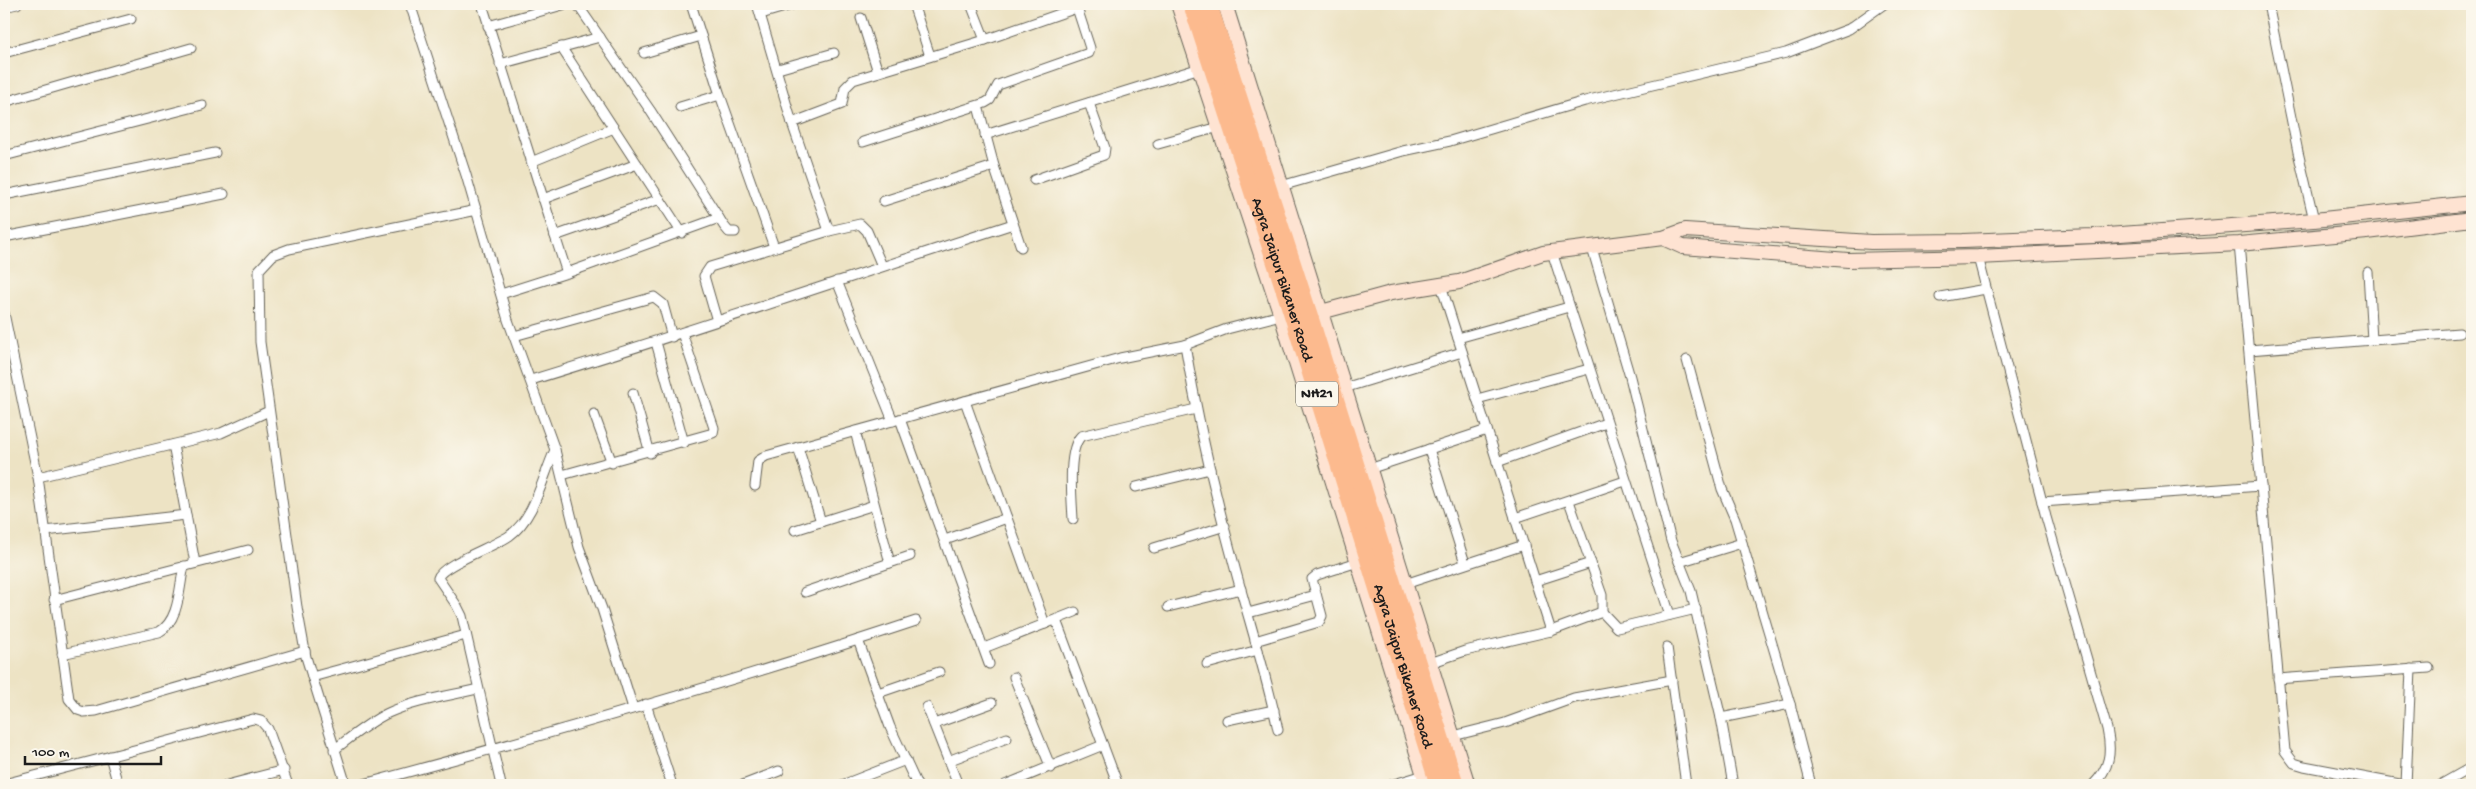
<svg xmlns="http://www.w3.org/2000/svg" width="2476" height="789" viewBox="0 0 2476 789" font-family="'Gochi Hand',sans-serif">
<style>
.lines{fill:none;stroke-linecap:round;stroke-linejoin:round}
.street-casing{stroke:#656257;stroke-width:11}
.secondary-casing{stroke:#656257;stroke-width:16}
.highway-casing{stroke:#656257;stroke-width:19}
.street{stroke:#fff;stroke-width:9}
.secondary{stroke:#fee3d2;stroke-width:14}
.highway{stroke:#fcba8e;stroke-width:18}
.labels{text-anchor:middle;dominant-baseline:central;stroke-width:4.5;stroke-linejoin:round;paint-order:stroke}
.shield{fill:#fbf7ec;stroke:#5f5e5a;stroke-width:1}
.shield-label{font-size:15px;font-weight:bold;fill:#1c1c1c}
.street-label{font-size:16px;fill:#1c1c1c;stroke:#fbf7ec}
</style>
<rect width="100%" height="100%" fill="#fbf7ec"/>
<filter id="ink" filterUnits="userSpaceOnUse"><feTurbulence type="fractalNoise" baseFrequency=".02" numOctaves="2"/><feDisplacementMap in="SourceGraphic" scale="10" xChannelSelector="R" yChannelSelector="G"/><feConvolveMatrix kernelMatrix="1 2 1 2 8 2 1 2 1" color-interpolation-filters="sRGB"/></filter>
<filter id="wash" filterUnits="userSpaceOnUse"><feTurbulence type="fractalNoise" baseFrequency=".0096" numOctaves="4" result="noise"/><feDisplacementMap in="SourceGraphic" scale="20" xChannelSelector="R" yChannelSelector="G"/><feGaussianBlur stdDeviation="1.12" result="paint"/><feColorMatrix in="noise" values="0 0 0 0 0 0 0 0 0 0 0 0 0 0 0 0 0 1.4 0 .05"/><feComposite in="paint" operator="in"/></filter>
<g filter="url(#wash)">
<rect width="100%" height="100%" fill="#ede3c4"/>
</g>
<g filter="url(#ink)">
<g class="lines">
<g class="street-casing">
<g id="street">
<polyline points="410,4 466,175 508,320 555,450 579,547 602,609 633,708"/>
<polyline points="482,4 555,236"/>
<polyline points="577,4 650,110 724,226 729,232 735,232"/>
<polyline points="691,4 720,95 774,247"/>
<polyline points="757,4 792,123 829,231"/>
<polyline points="913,4 930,56"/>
<polyline points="971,4 985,40"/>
<polyline points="2268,4 2298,152 2314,220"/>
<polyline points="4,7 17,4"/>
<polyline points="761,14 795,4"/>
<polyline points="861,18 878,72"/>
<polyline points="488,26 566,4"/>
<polyline points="561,47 682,233"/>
<polyline points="4,53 131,19"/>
<polyline points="644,53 701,36"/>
<polyline points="500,64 600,37"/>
<polyline points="778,69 834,53"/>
<polyline points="4,102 191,48"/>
<polyline points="978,106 994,166 1021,247"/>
<polyline points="680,107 720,95"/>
<polyline points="792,123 842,104 845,88 853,80 985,40 1088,4"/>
<polyline points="985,135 1200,68"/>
<polyline points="863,142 985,103 990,100 998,85 1089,53 1090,48 1077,8"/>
<polyline points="1158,144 1219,127"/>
<polyline points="4,156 202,105"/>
<polyline points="531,162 614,128"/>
<polyline points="1034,180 1104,155 1105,148 1089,103"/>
<polyline points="1281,186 1403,151 1450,141 1585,101 1786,53 1849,29 1884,4"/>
<polyline points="4,195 215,153"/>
<polyline points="543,199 637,164"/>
<polyline points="884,201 994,166"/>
<polyline points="4,237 224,194"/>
<polyline points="2239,244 2285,751 2294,763 2304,766 2405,785"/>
<polyline points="1592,248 1630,377 1671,541 1691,591 1721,718 1733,785"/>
<polyline points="1552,252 1670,615"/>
<path d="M1978,257l68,260 61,212c5,23 3,39 -14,56"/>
<polyline points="2368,272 2372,340"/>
<polyline points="567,273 719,218"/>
<polyline points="837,281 893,421"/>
<polyline points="1441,285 1551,631"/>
<polyline points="501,294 567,273 555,236 660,199"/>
<polyline points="1940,297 1986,289"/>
<polyline points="4,313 38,477 69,699 78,710 84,712 96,711 305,651"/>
<polyline points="717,321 704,276 710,267 829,231 860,224 867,231 882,266"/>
<polyline points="514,336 654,297 663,304 672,337"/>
<polyline points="1458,338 1569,307"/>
<polyline points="656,342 684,443"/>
<path d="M1185,345c12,71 28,142 47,212 15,58 34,115 46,173"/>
<polyline points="2249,350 2459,333"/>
<polyline points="1687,360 1722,489 1735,519 1790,704 1811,785"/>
<path d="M531,380c162,-49 321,-104 482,-156"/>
<polyline points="1344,388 1462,352"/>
<polyline points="633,393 650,453"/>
<polyline points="1477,399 1589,369"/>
<polyline points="965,401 1045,624"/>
<polyline points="594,414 612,463"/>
<polyline points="900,419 989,664"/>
<polyline points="855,431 890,563"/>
<polyline points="173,445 195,563"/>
<polyline points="798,447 821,522"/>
<polyline points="1429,449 1465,563"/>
<polyline points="1497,462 1606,423"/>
<polyline points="1369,469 1487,430"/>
<polyline points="562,475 713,433 714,428 682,333"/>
<polyline points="38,477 221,433 269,411"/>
<polyline points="755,486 758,461 766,456 1120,358 1185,345 1227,329 1281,315"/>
<polyline points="1136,487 1210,469"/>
<polyline points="1569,501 1602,595 1602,612"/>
<polyline points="2042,502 2261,486"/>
<polyline points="1515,518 1625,481"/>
<path d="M1073,519c-1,-20 -6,-69 8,-83l115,-27"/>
<polyline points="795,530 874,505"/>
<polyline points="45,531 186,515"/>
<polyline points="945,540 1007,518"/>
<polyline points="1154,548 1225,526"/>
<polyline points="1679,562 1742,543"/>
<polyline points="1535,581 1591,563"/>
<polyline points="1405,584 1524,545"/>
<polyline points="805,592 910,556"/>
<polyline points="54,600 248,550"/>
<polyline points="1168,607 1241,589"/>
<polyline points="1248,613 1316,595"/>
<polyline points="1056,620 1118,785"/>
<polyline points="858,640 890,727 917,785"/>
<polyline points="1255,641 1319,622 1322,616 1312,579 1317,575 1358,562"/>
<polyline points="1667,647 1686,785"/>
<polyline points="984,648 1075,612"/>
<path d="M62,654l97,-22c21,-12 20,-45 25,-66"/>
<polyline points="1430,663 1465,651 1551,631 1602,612 1617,628 1696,609"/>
<polyline points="1207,664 1258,650"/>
<polyline points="312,677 466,635"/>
<polyline points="1014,677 1051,768"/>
<polyline points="2278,679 2429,668"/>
<polyline points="878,693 939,672"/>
<polyline points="646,704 672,785"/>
<polyline points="927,707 958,785"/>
<polyline points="1721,718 1790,704"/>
<polyline points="1227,720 1274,710"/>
<polyline points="934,724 992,703"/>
<polyline points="1453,736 1505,723 1574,698 1672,680"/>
<path d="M334,750c17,-13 35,-28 54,-37 28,-13 61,-17 90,-24"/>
<polyline points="110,756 118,785"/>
<polyline points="948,761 1007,738"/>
<polyline points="4,784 253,719 261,721 268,729 288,785"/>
<polyline points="227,785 284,770"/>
<polyline points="346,785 306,657 297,607 260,342 259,270 273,255 289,249 477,210"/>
<path d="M360,785c187,-50 373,-103 556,-164"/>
<path d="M501,785l-39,-169 -5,-10 -19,-28c3,-13 57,-32 71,-42 26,-18 33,-58 46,-86"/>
<polyline points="743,785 779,771"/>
<polyline points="842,785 906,760"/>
<polyline points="1005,785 1103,745"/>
<polyline points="1391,785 1424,775"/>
<polyline points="2406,785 2411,669"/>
<polyline points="2440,785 2472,767"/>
</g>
</g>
<g class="secondary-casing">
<g id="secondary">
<polyline points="1178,4 1281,315 1427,785"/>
<polyline points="1225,4 1468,785"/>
<polyline points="1663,238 1683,247 1848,260 1978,257 2239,244 2367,232 2472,219"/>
<polyline points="1321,312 1391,293 1459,282 1543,253 1663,238 1685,230 1871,242 1963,241 2093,236 2314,220 2472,203"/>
</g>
</g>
<g class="highway-casing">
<g id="highway">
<path id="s1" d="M1192,4l100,308 147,473"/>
<polyline points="1208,4 1309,316 1455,785"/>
</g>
</g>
<use href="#street" class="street"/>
<use href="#secondary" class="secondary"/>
<use href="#highway" class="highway"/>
</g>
</g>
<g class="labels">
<rect class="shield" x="1296" y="381.5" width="42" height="25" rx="4"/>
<g class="shield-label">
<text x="1317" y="394">NH21</text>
</g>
<g class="street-label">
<text stroke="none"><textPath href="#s1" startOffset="290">Agra Jaipur Bikaner Road</textPath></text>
<text stroke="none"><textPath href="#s1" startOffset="695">Agra Jaipur Bikaner Road</textPath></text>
</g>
</g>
<rect width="2476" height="789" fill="none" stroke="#fbf7ec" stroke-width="20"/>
<path d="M25 756v8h136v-8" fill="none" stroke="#1c1c1c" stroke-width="2.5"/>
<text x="32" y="756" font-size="15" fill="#1c1c1c" stroke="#fbf7ec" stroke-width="4" paint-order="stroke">100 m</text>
</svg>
